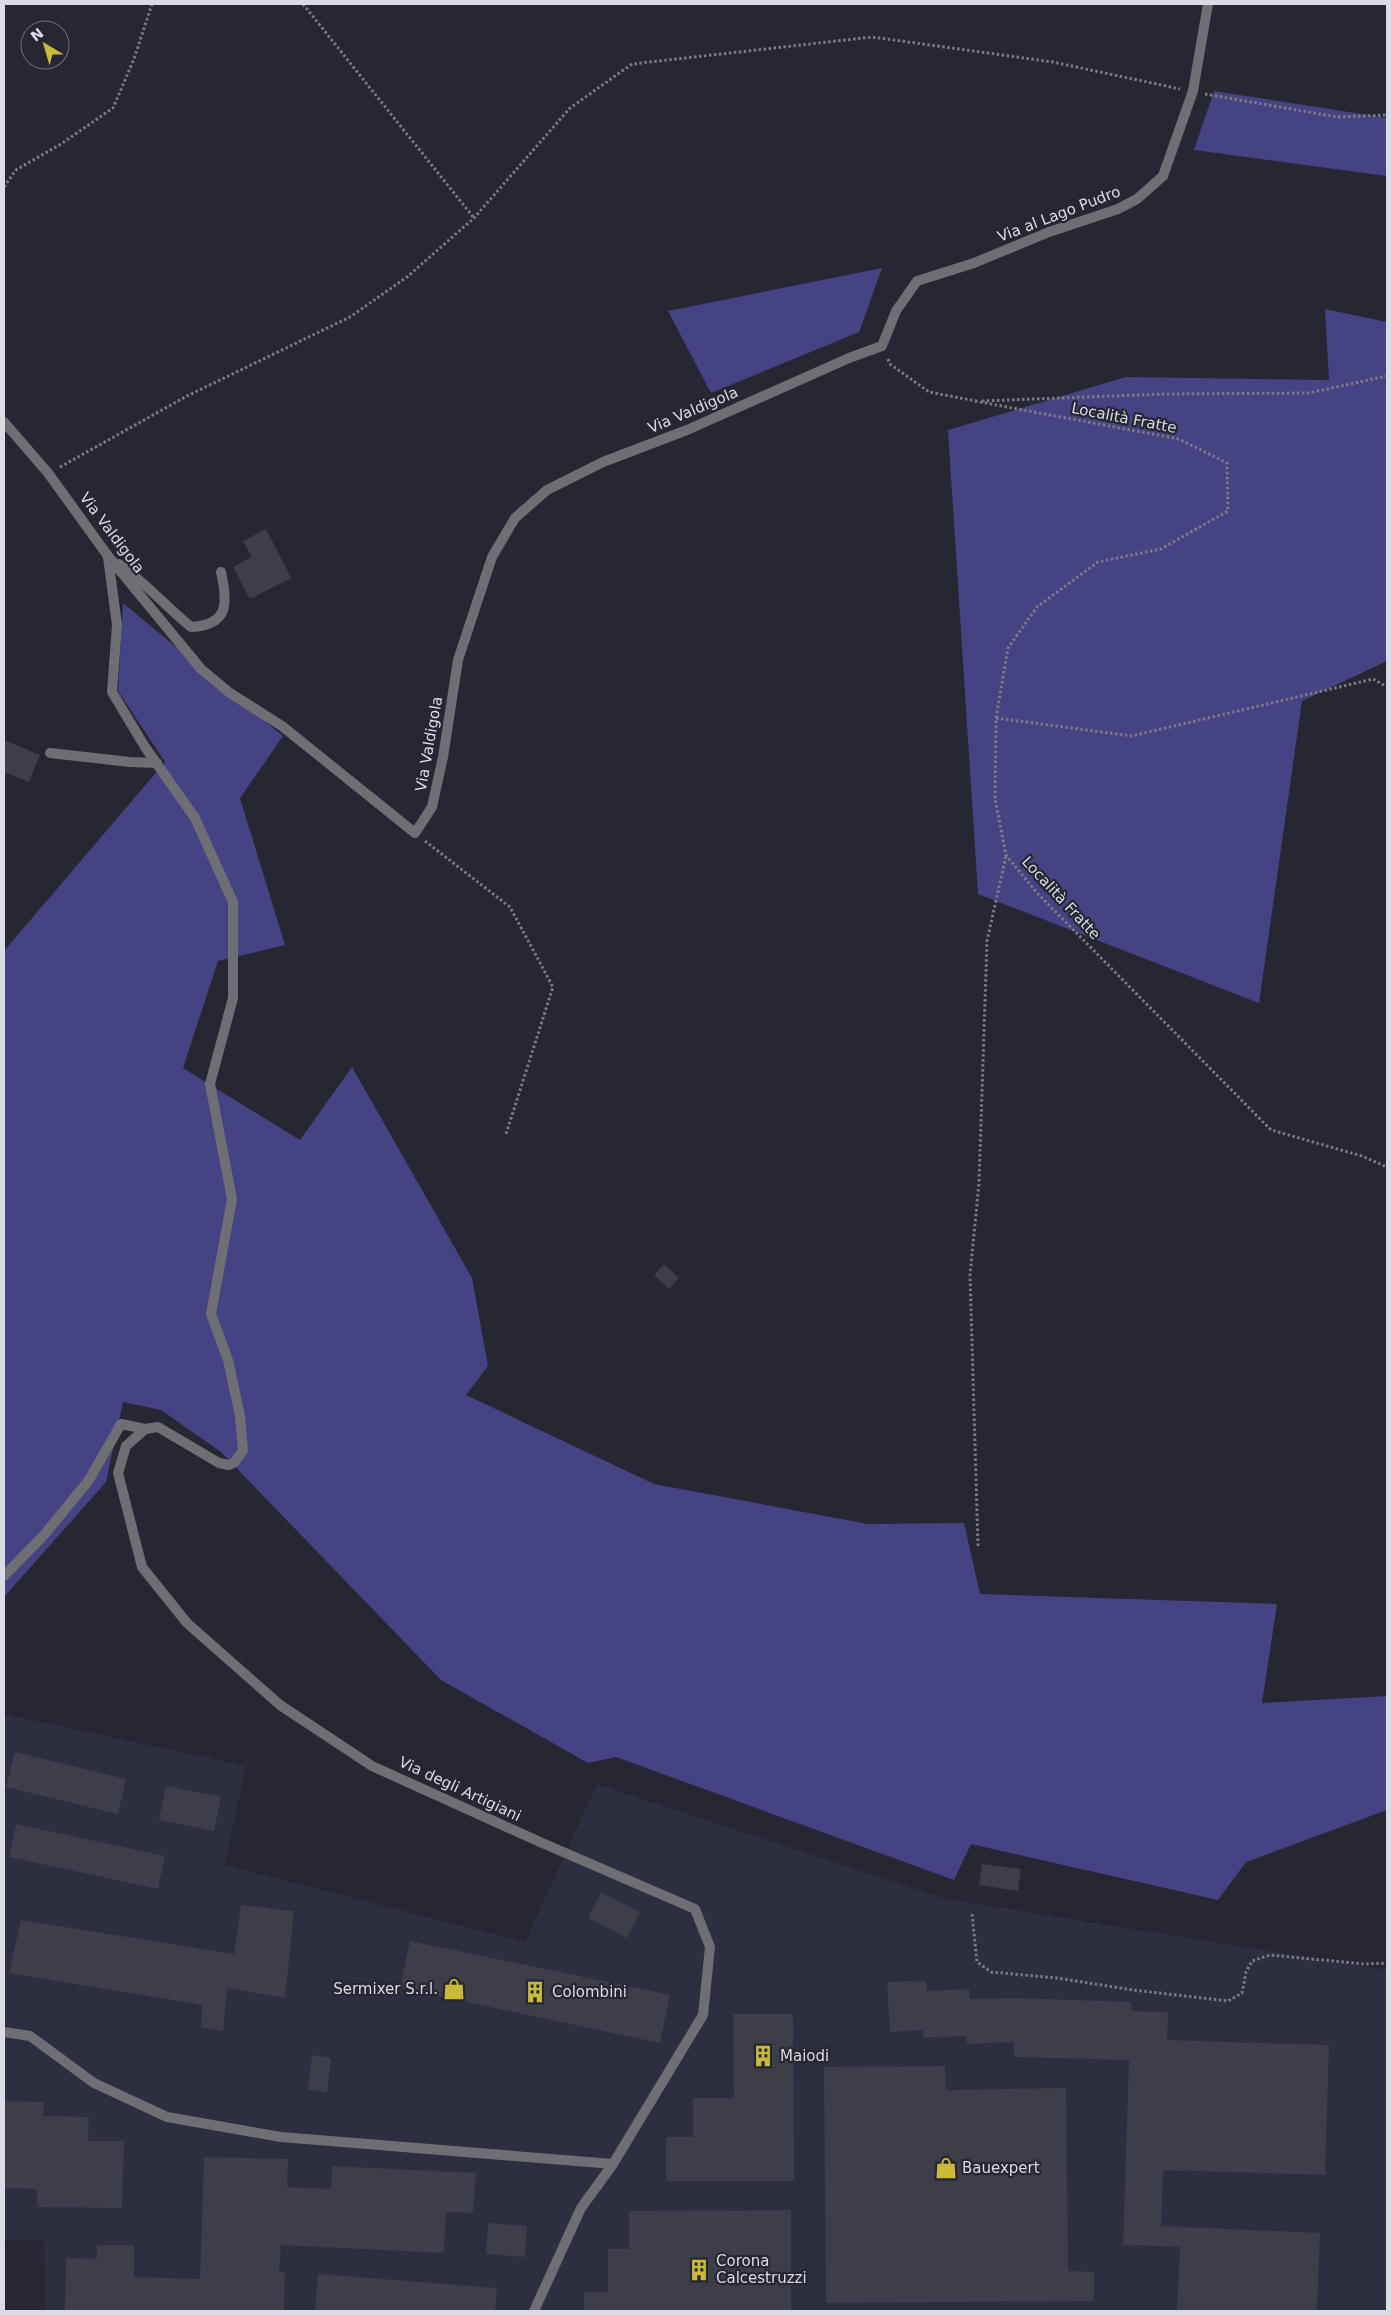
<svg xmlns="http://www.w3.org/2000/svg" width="1391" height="2315" viewBox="0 0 1391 2315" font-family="'DejaVu Sans',sans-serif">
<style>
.built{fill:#2d2e3f}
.forest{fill:#454383}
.building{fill:#3d3e4a}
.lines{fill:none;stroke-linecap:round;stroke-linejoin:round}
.path{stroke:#797a83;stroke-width:3;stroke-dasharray:2.5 2.5;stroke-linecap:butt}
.minor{stroke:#6e6e74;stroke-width:10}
.labels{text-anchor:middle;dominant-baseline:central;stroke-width:4.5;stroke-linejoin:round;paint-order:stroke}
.street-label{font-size:15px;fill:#dbdce3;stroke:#262732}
.poi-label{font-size:15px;fill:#dbdce3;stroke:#262732;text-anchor:start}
</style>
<rect width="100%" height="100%" fill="#262732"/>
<polygon class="built" points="4,1714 246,1766 225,1865 525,1942 597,1784 946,1899 1387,1970 1387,2311 45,2311 44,2241 4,2240"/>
<g class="forest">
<polygon points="1214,91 1387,118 1387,176 1194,150"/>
<polygon points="882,268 859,332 711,393 668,311"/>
<polygon points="1325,309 1387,322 1387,661 1302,701 1259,1003 978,894 948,430 1126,377 1329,380"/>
<polygon points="123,603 283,736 240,798 285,945 218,961 183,1068 300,1140 352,1067 472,1278 488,1366 466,1395 654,1484 868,1524 964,1523 980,1594 1277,1604 1262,1703 1387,1696 1387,1810 1246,1862 1218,1900 971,1844 954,1880 616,1757 588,1763 441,1680 221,1452 161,1410 123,1402 106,1482 4,1597 4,951 165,762 118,691"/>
</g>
<g class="building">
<polygon points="266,529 291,578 250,599 233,567 252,557 243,541"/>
<polygon points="4,740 40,755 29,782 4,772"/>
<polygon points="664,1264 679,1278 669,1289 654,1275"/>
<polygon points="15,1752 126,1779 118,1814 6,1787"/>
<polygon points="166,1786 221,1797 214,1831 159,1820"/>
<polygon points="16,1824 165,1856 158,1889 9,1857"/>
<polygon points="982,1864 1021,1869 1018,1891 979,1885"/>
<polygon points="601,1892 640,1912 627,1938 588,1918"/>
<polygon points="241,1905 294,1911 285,1998 227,1988 223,2031 201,2028 202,2005 9,1973 21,1920 234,1954"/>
<polygon points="410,1941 670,1995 660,2043 400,1988"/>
<polygon points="926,1981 927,1991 969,1989 970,1999 1016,1998 1131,2002 1131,2011 1168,2012 1167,2040 1329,2045 1325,2175 1163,2170 1161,2226 1320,2233 1317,2311 1177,2311 1180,2247 1123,2245 1129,2060 1014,2057 1014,2042 967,2044 966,2036 923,2038 923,2030 890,2032 887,1982"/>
<polygon points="733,2014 793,2014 794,2181 666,2181 666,2137 693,2137 693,2098 734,2098"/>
<polygon points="312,2055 331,2058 327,2092 308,2090"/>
<polygon points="945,2066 946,2090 1066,2088 1068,2271 1094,2272 1094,2301 826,2303 824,2067"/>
<polygon points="4,2101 44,2102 43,2116 89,2117 88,2141 124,2141 122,2208 37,2207 37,2189 4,2188"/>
<polygon points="204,2157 288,2159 287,2187 331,2189 332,2166 476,2173 473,2213 446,2212 444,2253 281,2245 279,2271 285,2272 284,2311 65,2311 66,2258 97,2259 97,2245 134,2245 134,2277 200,2279"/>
<polygon points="791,2210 791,2311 584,2311 584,2292 608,2292 608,2249 629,2249 629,2211"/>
<polygon points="488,2223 527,2226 525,2257 486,2254"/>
<polygon points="318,2274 497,2288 495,2311 315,2311"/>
</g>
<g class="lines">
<g class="path">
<polyline points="303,4 474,218"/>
<polyline points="1205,94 1337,117 1387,115"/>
<polyline points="4,187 16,170 61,144 113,108 134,59 152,4"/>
<polyline points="888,359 890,364 929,392 976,401"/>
<polyline points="975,401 1179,439 1227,463 1228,511 1161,549 1098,562 1037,607 1008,648 996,718 995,798 1006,855 1037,893 1271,1130 1362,1156 1387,1167"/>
<polyline points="982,401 1164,394 1309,393 1387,376"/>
<polyline points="60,467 187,396 350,317 407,277 474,218 570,108 632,64 872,37 1053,62 1180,89"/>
<polyline points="996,718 1132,736 1373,679 1387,687"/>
<polyline points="425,841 510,907 553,987 506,1134"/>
<polyline points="978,1546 970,1275 979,1183 987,941 1006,856"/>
<polyline points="972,1914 977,1962 991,1972 1057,1978 1133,1990 1228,2001 1242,1993 1246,1972 1252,1961 1270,1955 1365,1964 1387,1963"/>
</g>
<g class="minor">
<polyline points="4,422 48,473 108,556 201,669 230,693 282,726 415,833 432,807 443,757 458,660 492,557 515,518 547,490 603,462 687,430 849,358 882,346 896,311 917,281 974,263 1049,232 1118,209 1137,199 1163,176 1193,91 1208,4"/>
<path d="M119,564c26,18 47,43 72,63 38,-2 37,-24 30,-55"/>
<polyline points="50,753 130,762 157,763"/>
<polyline points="145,1429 126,1446 118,1473 142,1567 187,1623 280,1705 372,1766 540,1842 695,1909 710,1947 703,2015 613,2164 581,2208 534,2311"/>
<polyline points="4,1576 44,1535 89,1480 121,1424 145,1429 158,1427 219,1463 229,1465 235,1462 243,1450 240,1416 228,1360 211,1314 232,1199 210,1084 233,998 233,902 195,818 145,747 112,692 117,625 108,557"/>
<polyline points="4,2032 30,2036 94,2083 167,2117 281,2137 613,2164"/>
</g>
</g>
<defs>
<g id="shop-bare" transform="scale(1.725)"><path d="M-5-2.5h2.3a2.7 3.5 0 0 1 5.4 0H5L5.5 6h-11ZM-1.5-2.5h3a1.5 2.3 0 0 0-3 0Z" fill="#caba3a" stroke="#262732" stroke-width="2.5" paint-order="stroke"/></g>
<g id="building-bare" transform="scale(1.725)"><path d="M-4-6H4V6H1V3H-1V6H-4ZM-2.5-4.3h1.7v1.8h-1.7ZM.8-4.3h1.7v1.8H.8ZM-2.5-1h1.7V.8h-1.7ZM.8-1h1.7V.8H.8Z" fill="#caba3a" stroke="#262732" stroke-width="2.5" paint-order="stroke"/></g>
</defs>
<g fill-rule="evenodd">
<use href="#shop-bare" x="454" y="1989"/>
<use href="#building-bare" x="535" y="1992"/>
<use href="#building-bare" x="763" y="2056"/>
<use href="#shop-bare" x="946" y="2168"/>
<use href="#building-bare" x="699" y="2270"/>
</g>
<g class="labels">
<g class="street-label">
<text transform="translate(1059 214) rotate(-21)">Via al Lago Pudro</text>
<text transform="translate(693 410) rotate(-23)">Via Valdigola</text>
<text transform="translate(1124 418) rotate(11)">Località Fratte</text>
<text transform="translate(112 533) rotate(53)">Via Valdigola</text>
<text transform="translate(429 744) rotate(-80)">Via Valdigola</text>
<text transform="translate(1061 898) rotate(47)">Località Fratte</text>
<text transform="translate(460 1789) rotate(25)">Via degli Artigiani</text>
</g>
<g class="poi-label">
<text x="438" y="1989" text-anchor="end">Sermixer S.r.l.</text>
<text x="552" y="1992">Colombini</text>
<text x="780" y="2056">Maiodi</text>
<text x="962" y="2168">Bauexpert</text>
<text x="716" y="2261">Corona<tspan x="716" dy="17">Calcestruzzi</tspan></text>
</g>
</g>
<rect width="1391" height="2315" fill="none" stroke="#dbdce3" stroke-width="10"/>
<g transform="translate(45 45) rotate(322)"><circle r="24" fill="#262732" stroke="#6e6f79"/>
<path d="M0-4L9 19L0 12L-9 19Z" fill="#caba3a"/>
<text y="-8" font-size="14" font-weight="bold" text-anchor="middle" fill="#dbdce3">N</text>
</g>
</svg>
